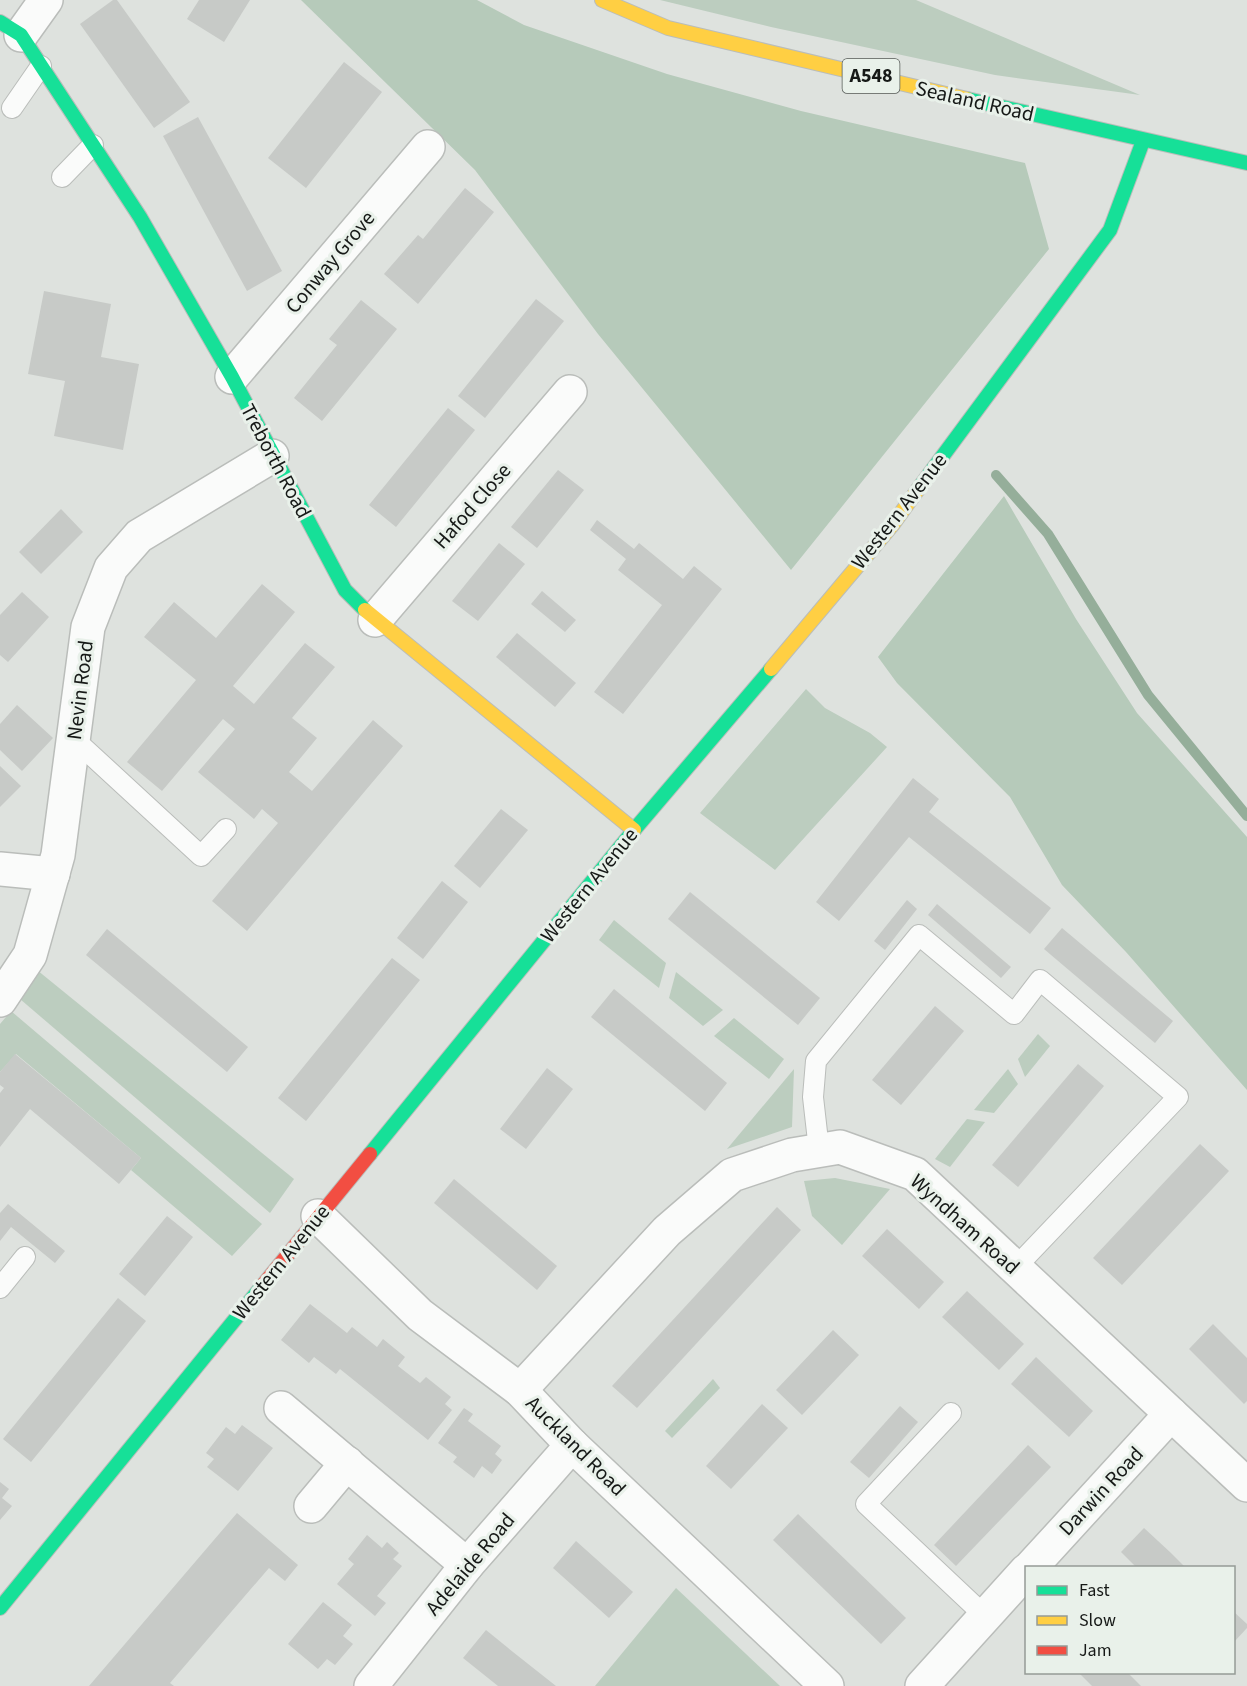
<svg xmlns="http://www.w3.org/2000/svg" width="1247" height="1686" viewBox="0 0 1247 1686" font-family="'Source Sans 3',sans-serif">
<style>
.green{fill:#bccdbf}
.forest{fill:#b6caba}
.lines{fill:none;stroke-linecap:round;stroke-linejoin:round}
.stream{stroke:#95ae9a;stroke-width:10}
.building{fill:#c7cac7}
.lane-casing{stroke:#babdba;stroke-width:22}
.street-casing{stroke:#babdba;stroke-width:36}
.fast-casing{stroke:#babdba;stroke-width:16}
.slow-casing{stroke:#babdba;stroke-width:16}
.jam-casing{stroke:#babdba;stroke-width:16}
.lane{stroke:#fafbfa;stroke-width:20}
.street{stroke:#fafbfa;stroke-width:33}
.fast{stroke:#16e098;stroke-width:14}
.slow{stroke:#ffcf43;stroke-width:14}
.jam{stroke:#f24e42;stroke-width:14}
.labels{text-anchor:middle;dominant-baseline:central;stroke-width:6;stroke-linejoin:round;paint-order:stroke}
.shield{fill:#e9f1ea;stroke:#555a56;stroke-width:1.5}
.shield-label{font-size:20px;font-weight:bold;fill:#161917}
.street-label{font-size:21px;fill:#161917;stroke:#e9f1ea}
</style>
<rect width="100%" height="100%" fill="#dee2de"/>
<g class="green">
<polygon points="660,0 916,0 1140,95 995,75 771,27"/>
<polygon points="806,689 825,708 870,733 887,747 775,870 700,813"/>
<polygon points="614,920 666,963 659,988 599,940"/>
<polygon points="37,970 294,1179 270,1213 20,999"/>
<polygon points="676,972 723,1010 703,1026 669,998"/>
<polygon points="11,1011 262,1224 232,1256 131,1170 141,1158 16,1054 0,1072 0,1024"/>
<polygon points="734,1018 784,1059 769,1079 714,1036"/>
<polygon points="1038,1034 1050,1046 1025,1077 1018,1059"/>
<polygon points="794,1069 792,1127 727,1149"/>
<polygon points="1008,1069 1018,1084 994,1113 974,1110"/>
<polygon points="967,1119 985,1122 950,1167 935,1159"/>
<polygon points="835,1178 890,1189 842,1245 812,1216 804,1181"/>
<polygon points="713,1379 720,1388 672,1438 665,1431"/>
<polygon points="676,1588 780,1686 595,1686"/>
</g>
<g class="forest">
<polygon points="301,0 477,0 524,25 667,74 801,111 1025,163 1049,249 791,570 598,334 475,170"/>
<polygon points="1004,496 1076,619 1137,713 1247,837 1247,1090 1126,952 1062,885 1010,797 897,683 878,657"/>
</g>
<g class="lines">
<polyline class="stream" points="996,475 1048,534 1148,695 1247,816"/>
</g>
<g class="building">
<polygon points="113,0 117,0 190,102 154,128 80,24"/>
<polygon points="199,0 250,0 224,42 187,19"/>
<polygon points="344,62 382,92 306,188 268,158"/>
<polygon points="198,117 282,271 247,291 163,136"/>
<polygon points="465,188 494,212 418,304 384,274 418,235 423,239"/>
<polygon points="44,291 111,304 101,357 139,364 123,450 54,436 65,381 28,374"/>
<polygon points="536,299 564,321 485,418 458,396"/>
<polygon points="361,300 397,329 322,421 294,398 337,345 329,339"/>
<polygon points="448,408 475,430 396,527 369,505"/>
<polygon points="558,470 584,490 537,548 511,527"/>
<polygon points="61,509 83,532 41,574 19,552"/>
<polygon points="597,520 634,549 639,543 683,579 694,566 722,589 623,714 594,692 662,605 618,570 626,559 590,530"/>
<polygon points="499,543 525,564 478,621 452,601"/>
<polygon points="262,584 295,612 233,686 254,704 305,643 335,667 292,718 317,738 289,772 312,791 373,720 403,746 247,931 212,901 278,823 262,809 254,819 198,772 235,729 223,719 162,791 127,762 196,680 144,637 174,602 216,638"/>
<polygon points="542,591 576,620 565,632 531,604"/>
<polygon points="22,592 49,617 8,662 0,655 0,615"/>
<polygon points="517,633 576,683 555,707 496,657"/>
<polygon points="17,705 53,738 22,771 0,750 0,724"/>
<polygon points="0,766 21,786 0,807"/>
<polygon points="913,778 939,799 929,812 1051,908 1030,934 909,837 839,921 816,902"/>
<polygon points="501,809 528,830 480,888 454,866"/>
<polygon points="442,881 468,902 423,959 397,938"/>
<polygon points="690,892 820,998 798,1025 668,919"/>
<polygon points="907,900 917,909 885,950 874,941"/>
<polygon points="937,904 1011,967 1001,978 928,915"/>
<polygon points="1062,928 1173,1021 1155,1043 1044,949"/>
<polygon points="107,929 248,1047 227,1072 86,955"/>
<polygon points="392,958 420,980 306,1121 278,1098"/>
<polygon points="614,989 727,1083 705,1111 591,1017"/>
<polygon points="935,1006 964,1031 901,1105 872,1080"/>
<polygon points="15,1054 141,1158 119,1184 30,1109 0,1147 0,1093 4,1088 0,1085 0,1072"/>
<polygon points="1078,1064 1104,1086 1018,1187 992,1165"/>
<polygon points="547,1068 573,1089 526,1149 500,1129"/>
<polygon points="1200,1144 1229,1171 1122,1285 1093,1258"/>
<polygon points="454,1179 557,1266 537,1290 434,1203"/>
<polygon points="8,1204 65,1251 55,1263 11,1227 0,1241 0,1213"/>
<polygon points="777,1207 801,1230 637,1408 612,1386"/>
<polygon points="167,1216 193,1237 145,1296 119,1274"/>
<polygon points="887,1229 944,1282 919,1309 862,1256"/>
<polygon points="967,1291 1024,1344 999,1370 942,1317"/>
<polygon points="118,1298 146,1321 31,1462 3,1439"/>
<polygon points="310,1304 347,1333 352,1327 377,1347 383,1339 405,1357 398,1366 420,1383 426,1377 451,1397 445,1404 452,1410 428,1440 340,1369 336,1374 314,1357 309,1363 281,1340"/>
<polygon points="1213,1324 1247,1358 1247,1401 1244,1404 1189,1349"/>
<polygon points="833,1330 859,1355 802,1415 776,1390"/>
<polygon points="1036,1357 1093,1411 1069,1437 1011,1384"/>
<polygon points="762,1404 788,1428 731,1489 706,1466"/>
<polygon points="900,1406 918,1422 869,1478 850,1462"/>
<polygon points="464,1408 473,1414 468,1421 501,1446 495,1454 502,1460 492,1474 482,1466 474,1478 453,1462 457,1457 438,1443"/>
<polygon points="242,1425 273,1448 238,1491 207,1467 214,1459 206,1453 226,1427 235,1434"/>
<polygon points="1028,1445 1051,1467 956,1566 934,1545"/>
<polygon points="0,1482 9,1489 2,1498 12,1506 0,1520"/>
<polygon points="237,1513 298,1565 285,1581 269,1568 170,1683 174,1686 89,1686"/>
<polygon points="798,1514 906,1618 881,1644 773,1540"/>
<polygon points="1144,1528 1171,1553 1186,1568 1137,1568 1121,1552"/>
<polygon points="367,1535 382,1548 387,1542 399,1553 393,1559 402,1566 377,1596 386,1603 375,1616 337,1584 354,1564 348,1559"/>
<polygon points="576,1541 633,1592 609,1618 553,1568"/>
<polygon points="323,1602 352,1625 343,1636 353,1644 335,1665 327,1659 318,1669 288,1644"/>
<polygon points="1234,1612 1247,1624 1247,1628 1234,1642"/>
<polygon points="486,1630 513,1652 556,1686 498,1686 463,1658"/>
<polygon points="1078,1672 1127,1672 1141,1686 1092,1686"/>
</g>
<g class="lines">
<g class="lane-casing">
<g id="lane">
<polyline points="12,108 41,66"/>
<polyline points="62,177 93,145"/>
<polyline points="74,739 201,856 226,829"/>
<polyline points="819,1150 813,1097 816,1061 919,935 1014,1014 1040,980 1178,1097 1015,1268"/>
<polyline points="0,1288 25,1257"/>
<polyline points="951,1413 866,1504 985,1616"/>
</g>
</g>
<g class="street-casing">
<g id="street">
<polyline points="21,35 46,0"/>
<polyline points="232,377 428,147"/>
<polyline points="375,620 570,392"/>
<polyline points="0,869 53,874"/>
<polyline points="0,1000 30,955 58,855 88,627 111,568 139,536 272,456"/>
<polyline points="318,1216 420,1315 520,1390 572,1445 827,1686"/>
<polyline points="520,1390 667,1231 732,1175 792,1155 840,1147 915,1174 1247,1485"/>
<polyline points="281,1408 467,1565"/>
<polyline points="311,1506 347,1463"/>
<polyline points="1030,1568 1171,1414"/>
<polyline points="371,1686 467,1565 572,1445"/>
<polyline points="922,1686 1026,1571"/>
</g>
</g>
<g class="fast-casing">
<g id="fast">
<polyline points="0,22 21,35 140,217 232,377 345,590 365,610"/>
<polyline points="967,99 1247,163"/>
<polyline points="919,488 1110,230 1143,141"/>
<polyline points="370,1154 634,830 771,669"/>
<polyline points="0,1608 263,1285"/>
</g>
</g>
<g class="slow-casing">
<g id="slow">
<polyline points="602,0 668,28 967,99"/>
<polyline points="365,610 634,830"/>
<polyline points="771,669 893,524 919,488"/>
</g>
</g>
<g class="jam-casing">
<polyline id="jam" points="263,1285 370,1154"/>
</g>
<use href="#lane" class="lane"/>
<use href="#street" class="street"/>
<use href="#fast" class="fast"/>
<use href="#slow" class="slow"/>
<use href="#jam" class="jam"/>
</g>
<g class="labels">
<rect class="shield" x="842.5" y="59" width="57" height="34" rx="4.5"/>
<g class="shield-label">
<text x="871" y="76">A548</text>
</g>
<g class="street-label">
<text transform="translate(975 101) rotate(13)">Sealand Road</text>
<text transform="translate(330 262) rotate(-50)">Conway Grove</text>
<text transform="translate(276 461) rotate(62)">Treborth Road</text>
<text transform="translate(472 506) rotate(-49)">Hafod Close</text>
<text transform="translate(899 511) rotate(-52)">Western Avenue</text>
<text transform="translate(80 690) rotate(-83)">Nevin Road</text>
<text transform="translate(589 885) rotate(-51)">Western Avenue</text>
<text transform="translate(965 1224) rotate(42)">Wyndham Road</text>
<text transform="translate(281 1262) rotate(-51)">Western Avenue</text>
<text transform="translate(576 1446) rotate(45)">Auckland Road</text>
<text transform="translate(1101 1491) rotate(-47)">Darwin Road</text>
<text transform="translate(470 1564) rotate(-50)">Adelaide Road</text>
</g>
</g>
<rect x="1025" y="1566" width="210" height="108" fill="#e9f1ea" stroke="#959b96" stroke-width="1.5"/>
<rect x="1037" y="1586" width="30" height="9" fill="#16e098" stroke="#959b96" stroke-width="1.5"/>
<text x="1079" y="1596" font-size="18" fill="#161917">Fast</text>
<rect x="1037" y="1616" width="30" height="9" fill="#ffcf43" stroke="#959b96" stroke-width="1.5"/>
<text x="1079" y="1626" font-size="18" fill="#161917">Slow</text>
<rect x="1037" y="1646" width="30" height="9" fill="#f24e42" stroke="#959b96" stroke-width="1.5"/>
<text x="1079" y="1656" font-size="18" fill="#161917">Jam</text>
</svg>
